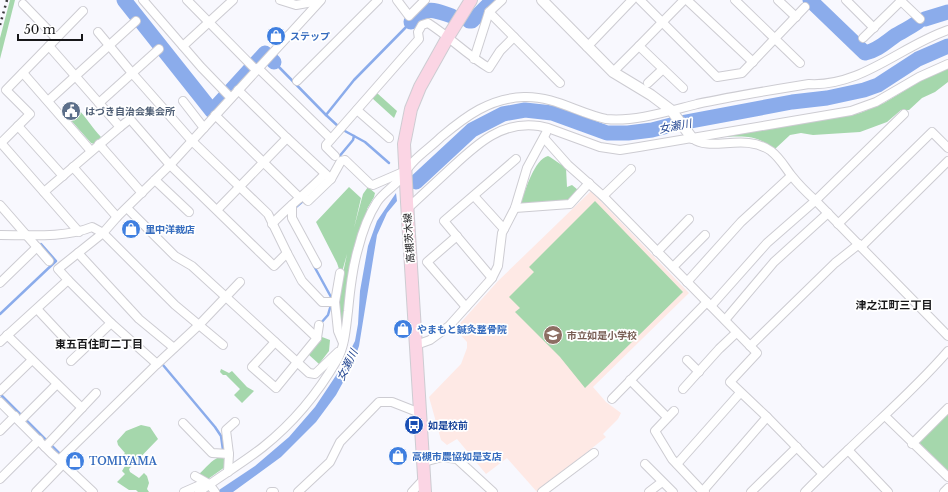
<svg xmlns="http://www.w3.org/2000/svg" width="948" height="492" viewBox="0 0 948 492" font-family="'Libre Baskerville','Noto Sans JP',serif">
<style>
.education{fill:#fee9e5}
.green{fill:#a5d7ac}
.water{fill:#8baceb}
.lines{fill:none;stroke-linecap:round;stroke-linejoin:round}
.stream{stroke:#8baceb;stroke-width:2.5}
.river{stroke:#8baceb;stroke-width:15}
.minor-casing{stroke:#cdccd2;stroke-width:10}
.tertiary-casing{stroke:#cdccd2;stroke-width:12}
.secondary-casing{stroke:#cdccd2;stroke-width:14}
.minor{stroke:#fff;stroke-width:8}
.tertiary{stroke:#fff;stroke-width:10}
.secondary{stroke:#fbd5e4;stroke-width:12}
.rail{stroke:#38383b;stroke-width:2.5;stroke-dasharray:2 4;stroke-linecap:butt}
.labels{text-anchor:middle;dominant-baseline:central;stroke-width:3.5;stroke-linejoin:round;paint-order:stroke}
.shop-label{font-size:10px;font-weight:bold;fill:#366cbe;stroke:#fff;text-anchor:start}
.service-label{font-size:10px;font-weight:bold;fill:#4e5e75;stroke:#fff;text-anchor:start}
.street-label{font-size:10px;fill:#171719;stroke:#fff}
.education-label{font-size:10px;font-weight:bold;fill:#785e54;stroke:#fff;text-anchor:start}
.transit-label{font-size:10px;font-weight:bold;fill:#164399;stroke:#fff;text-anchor:start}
.water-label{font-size:11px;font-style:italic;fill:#274993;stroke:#fff}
.neighbourhood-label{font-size:11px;font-weight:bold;fill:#171719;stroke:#fff}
</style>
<rect width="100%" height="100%" fill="#f8f8fe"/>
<polygon class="education" points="591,191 689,293 593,387 606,402 621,413 618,419 603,434 606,437 537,492 507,458 486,474 457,439 447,445 441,440 429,397 461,364 467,348 467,342 455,329 498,281"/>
<g class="green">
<polygon points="10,0 15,0 0,59 0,38"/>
<path d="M948,68v14l-13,10 -13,6 -13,12h-8l-14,12 -27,10 -47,3 -12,-2 -11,2 -15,14c-18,-13 -28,-13 -49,-12v-2l96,-15 38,-7 24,-10 43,-26z"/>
<polygon points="377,93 397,111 394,118 372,98"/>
<path d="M78,109c9,9 14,19 23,28l-7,7 -3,-1 -22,-25z"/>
<path d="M548,156l2,1 16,11 1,19 5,-2 6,5 -10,10 -45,5 -2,-3c5,-13 13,-42 27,-46z"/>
<polygon points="349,187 361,198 354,228 363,194 368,187 375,193 374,197 367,209 370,211 342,331 341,331 339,302 343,273 347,254 342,272 339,269 337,263 316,222"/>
<polygon points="595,201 683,292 585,388 560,357 515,312 520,308 509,297 534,272 529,267"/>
<polygon points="322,337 330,340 329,351 319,364 308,354"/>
<polygon points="221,369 229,373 232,371 247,387 254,391 242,403 234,395 240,389 226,375 223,375 220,372"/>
<polygon points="944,415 948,415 948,474 919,444 919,441"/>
<polygon points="141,425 150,427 158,439 129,469 130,472 139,478 144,473 147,476 149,483 147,489 149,492 138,492 136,490 129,490 117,482 125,474 122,471 128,461 123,455 125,453 118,445 117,441 126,431"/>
<path d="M220,457l5,2v8l-17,12 -9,-5c7,-6 12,-14 21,-17z"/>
</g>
<polygon class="water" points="396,193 397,201 387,213 377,235 359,346 352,366 336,395 316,422 281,457 233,492 216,492 255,466 289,437 315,407 343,365 355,341 358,324 360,291 368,246 377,221"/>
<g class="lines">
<g class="stream">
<polyline points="274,62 326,115 354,80 411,22"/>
<polyline points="326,115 339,127"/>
<polyline points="343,130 365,142 389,163"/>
<polyline points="338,158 353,140 354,136"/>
<polyline points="296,207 303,201"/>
<polyline points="314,266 331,297"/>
<polyline points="0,314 56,261 41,244"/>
<polyline points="321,323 328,315 330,308"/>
<polyline points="163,365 215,427 221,436 223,450"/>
<polyline points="0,394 61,455 62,454"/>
</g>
<g class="river">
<polyline points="124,0 212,111 265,53 274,62"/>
<path d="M810,0l55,53c12,-2 21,-11 31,-18 7,-4 15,-8 22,-13"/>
<polyline points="925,19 948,12"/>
<polyline points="469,21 472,21 493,0"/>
<path d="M411,22c17,-16 20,-13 41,-6"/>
<polyline points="416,182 472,130 503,114 525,110 552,113 607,133 628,133 652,130 675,124 792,102 827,98 864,90 878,85 918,59 948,46"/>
</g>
<g class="minor-casing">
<g id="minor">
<polyline points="143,0 201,67 231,98"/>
<polyline points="187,0 256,70"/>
<polyline points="280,0 296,5 319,1"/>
<polyline points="397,0 409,16 425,0"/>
<polyline points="640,0 717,77 742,73 805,7"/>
<polyline points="687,0 753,62"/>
<polyline points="735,0 800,63"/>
<polyline points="778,0 796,17"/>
<polyline points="846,0 874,28"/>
<polyline points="900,0 920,19"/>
<polyline points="23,4 56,38"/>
<polyline points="489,12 560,83"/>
<polyline points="98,32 132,73 192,141 268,214 287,253"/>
<polyline points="863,38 902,0"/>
<polyline points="49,46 120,127"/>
<polyline points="183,46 233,0"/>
<polyline points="639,46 683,88"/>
<polyline points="587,47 632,0"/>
<polyline points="474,59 489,12 502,0"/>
<polyline points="258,68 331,139"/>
<polyline points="613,72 639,46 684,0"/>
<polyline points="23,73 91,151"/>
<polyline points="297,81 378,0"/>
<polyline points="648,83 663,69"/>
<polyline points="238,90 287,138"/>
<polyline points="48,101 136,21"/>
<polyline points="183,101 204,128"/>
<polyline points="99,103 159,49"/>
<polyline points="357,110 389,138"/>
<polyline points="215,115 300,198"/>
<polyline points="18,126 63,176"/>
<polyline points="544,138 568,165 603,196 757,353 730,382 767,417 823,474"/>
<path d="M692,138c19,15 52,-6 79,13 9,7 13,15 20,24 7,9 16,18 25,26 44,45 88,90 132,135"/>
<polyline points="1,143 79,232"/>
<polyline points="0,144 30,114 6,90 83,11"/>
<polyline points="99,144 142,193"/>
<path d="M335,156l-9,-9v-2l93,-106 -1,-7 4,-7 6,-2c22,14 39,32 61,45l11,-17 14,-14"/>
<polyline points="73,167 117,217"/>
<polyline points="155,180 189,212"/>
<polyline points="44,192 120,127 130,119 170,165 274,266 287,253 302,281 322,302 335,302"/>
<polyline points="303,196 308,201 331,179"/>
<polyline points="474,196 504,229"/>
<polyline points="603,196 631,169"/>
<polyline points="0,205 49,261"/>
<polyline points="292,205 292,218 317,264"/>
<polyline points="127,208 175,256 192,266 309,373 315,374 338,352"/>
<polyline points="515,208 570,204 589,183"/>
<path d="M407,209c14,-13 27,-25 41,-38 26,-24 52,-51 91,-45l9,2 52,19 20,3 19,-3 212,-36 25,-9 43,-25 29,-13"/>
<polyline points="217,210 287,138 331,179 341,161 345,160 370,184 373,185 403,172"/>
<path d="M272,224c17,-18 36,-32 53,-50"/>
<polyline points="838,224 932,132 948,148"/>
<path d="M0,235c28,0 66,3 92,-8l11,6 72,72 48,40"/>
<polyline points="457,236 427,262 466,307"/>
<polyline points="861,247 948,161"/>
<polyline points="657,252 689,219"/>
<polyline points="78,253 139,319 174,348"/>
<polyline points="673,267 705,235"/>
<polyline points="340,273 335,302 338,331 343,343"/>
<polyline points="492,278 444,221 516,159"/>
<polyline points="68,280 58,269 103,233 117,217 170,165 321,0"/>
<polyline points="687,282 741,222 791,176"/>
<polyline points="0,283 37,247"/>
<polyline points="278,301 317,338"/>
<polyline points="711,306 767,243 815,201 904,114"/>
<polyline points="37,309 66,340"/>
<polyline points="725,320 774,262 828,213"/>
<polyline points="7,335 82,408"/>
<polyline points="0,342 68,280 111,323 157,364"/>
<polyline points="275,342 252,367 276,388 317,338 319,325"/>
<polyline points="416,345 430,340 449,326 492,278 498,266 502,233 515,208 527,168 546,133"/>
<polyline points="750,346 835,263 859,244"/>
<polyline points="687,360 699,372"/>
<polyline points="71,361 111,323"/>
<polyline points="630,380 667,417"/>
<polyline points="683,389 719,349 736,333"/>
<polyline points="0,391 32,360"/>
<polyline points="612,399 707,302"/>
<polyline points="0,402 52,454 59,460 93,492"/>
<polyline points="674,411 655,431 672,459 703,492 705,492"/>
<polyline points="885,416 948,477"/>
<polyline points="20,421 57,384"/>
<polyline points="183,423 212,453 229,454"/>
<polyline points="0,431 15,416"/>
<polyline points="912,444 948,408"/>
<polyline points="45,447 96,393"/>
<polyline points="848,450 888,492"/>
<polyline points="59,460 157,364 199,325 240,282"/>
<polyline points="424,462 442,457 457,459 493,492"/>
<polyline points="645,464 673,492"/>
<polyline points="677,464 740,393"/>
<polyline points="228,472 229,454 226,430 235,422"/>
<polyline points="195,476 209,484 215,492"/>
<polyline points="0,479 39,440"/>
<polyline points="36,492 63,464"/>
<polyline points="184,492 200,485 206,484"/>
<path d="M199,492c21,-16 44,-29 64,-45 30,-24 55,-54 74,-87 8,-14 9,-33 11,-49 2,-21 4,-42 10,-62 4,-16 10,-33 19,-47 6,-9 15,-14 22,-22 5,-7 10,-14 16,-20 8,-8 18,-15 26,-23 25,-21 49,-39 83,-40 30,-1 54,16 82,22 29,3 63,-8 91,-15 37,-8 75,-14 112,-20 52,3 92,-38 139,-54"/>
<polyline points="271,492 274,492"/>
<polyline points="298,492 330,462 340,442 379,402 392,402 420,413"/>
<polyline points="412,492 424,479"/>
<polyline points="542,492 594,453"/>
<polyline points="649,492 662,482"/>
<polyline points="702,492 767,417"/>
<polyline points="751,492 797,447"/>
<path d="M805,492c14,-14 28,-28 42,-41 34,-33 70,-64 101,-100"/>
<polyline points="944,492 948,488"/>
</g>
</g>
<g class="tertiary-casing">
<polyline id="tertiary" points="542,0 613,72 651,95 671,110 692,138"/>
</g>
<g class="secondary-casing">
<polyline id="secondary" points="425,492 407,202 404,144 411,109 420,87 448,37 471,0"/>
</g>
<use href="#minor" class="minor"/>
<use href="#tertiary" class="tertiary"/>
<use href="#secondary" class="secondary"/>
<polyline class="rail" points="0,25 7,0"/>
</g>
<defs>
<g id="shop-disc" transform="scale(1)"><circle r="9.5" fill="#3f7fe0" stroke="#fff"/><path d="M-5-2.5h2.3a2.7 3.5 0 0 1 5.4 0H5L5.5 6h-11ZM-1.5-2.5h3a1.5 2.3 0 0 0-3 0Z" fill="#fff"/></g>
<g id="civic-disc" transform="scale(1)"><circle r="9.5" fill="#5c6f8a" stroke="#fff"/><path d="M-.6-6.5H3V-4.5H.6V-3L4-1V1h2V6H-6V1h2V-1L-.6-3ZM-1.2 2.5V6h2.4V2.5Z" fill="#fff"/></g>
<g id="school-disc" transform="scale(1)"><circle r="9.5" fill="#8d6e63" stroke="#fff"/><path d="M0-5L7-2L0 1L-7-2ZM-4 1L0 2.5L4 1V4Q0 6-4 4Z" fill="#fff"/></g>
<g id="bus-disc" transform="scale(1)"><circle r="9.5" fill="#1a4fb4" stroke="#fff"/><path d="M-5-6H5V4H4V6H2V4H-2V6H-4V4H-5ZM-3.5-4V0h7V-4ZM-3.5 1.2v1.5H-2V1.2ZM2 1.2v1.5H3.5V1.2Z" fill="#fff"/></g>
</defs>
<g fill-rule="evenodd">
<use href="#shop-disc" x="276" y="36"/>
<use href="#civic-disc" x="71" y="111"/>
<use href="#shop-disc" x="131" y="229"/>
<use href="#shop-disc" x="403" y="329"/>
<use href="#school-disc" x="553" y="335"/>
<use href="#bus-disc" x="414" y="425"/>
<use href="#shop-disc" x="398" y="456"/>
<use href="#shop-disc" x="75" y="461"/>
</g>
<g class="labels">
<g class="shop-label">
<text x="290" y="36">ステップ</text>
<text x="145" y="229">里中洋裁店</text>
<text x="417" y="329">やまもと鍼灸整骨院</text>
<text x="412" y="456">高槻市農協如是支店</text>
<text x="89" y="461">TOMIYAMA</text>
</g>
<g class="service-label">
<text x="85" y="111">はづき自治会集会所</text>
</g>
<g class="street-label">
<text transform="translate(409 238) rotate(-94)">高槻茨木線</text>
</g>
<g class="education-label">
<text x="567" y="335">市立如是小学校</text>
</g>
<g class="transit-label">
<text x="428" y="425">如是校前</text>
</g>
<g class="water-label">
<text transform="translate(675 126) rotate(-11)">女瀬川</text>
<text transform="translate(347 365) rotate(-64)">女瀬川</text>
</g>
<g class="neighbourhood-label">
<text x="894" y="305">津之江町三丁目</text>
<text x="99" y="344">東五百住町二丁目</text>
</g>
</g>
<path d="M18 34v6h64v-6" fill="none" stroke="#171719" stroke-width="2"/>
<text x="24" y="34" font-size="12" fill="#171719" stroke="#ffffff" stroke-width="3" paint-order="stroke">50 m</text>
</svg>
